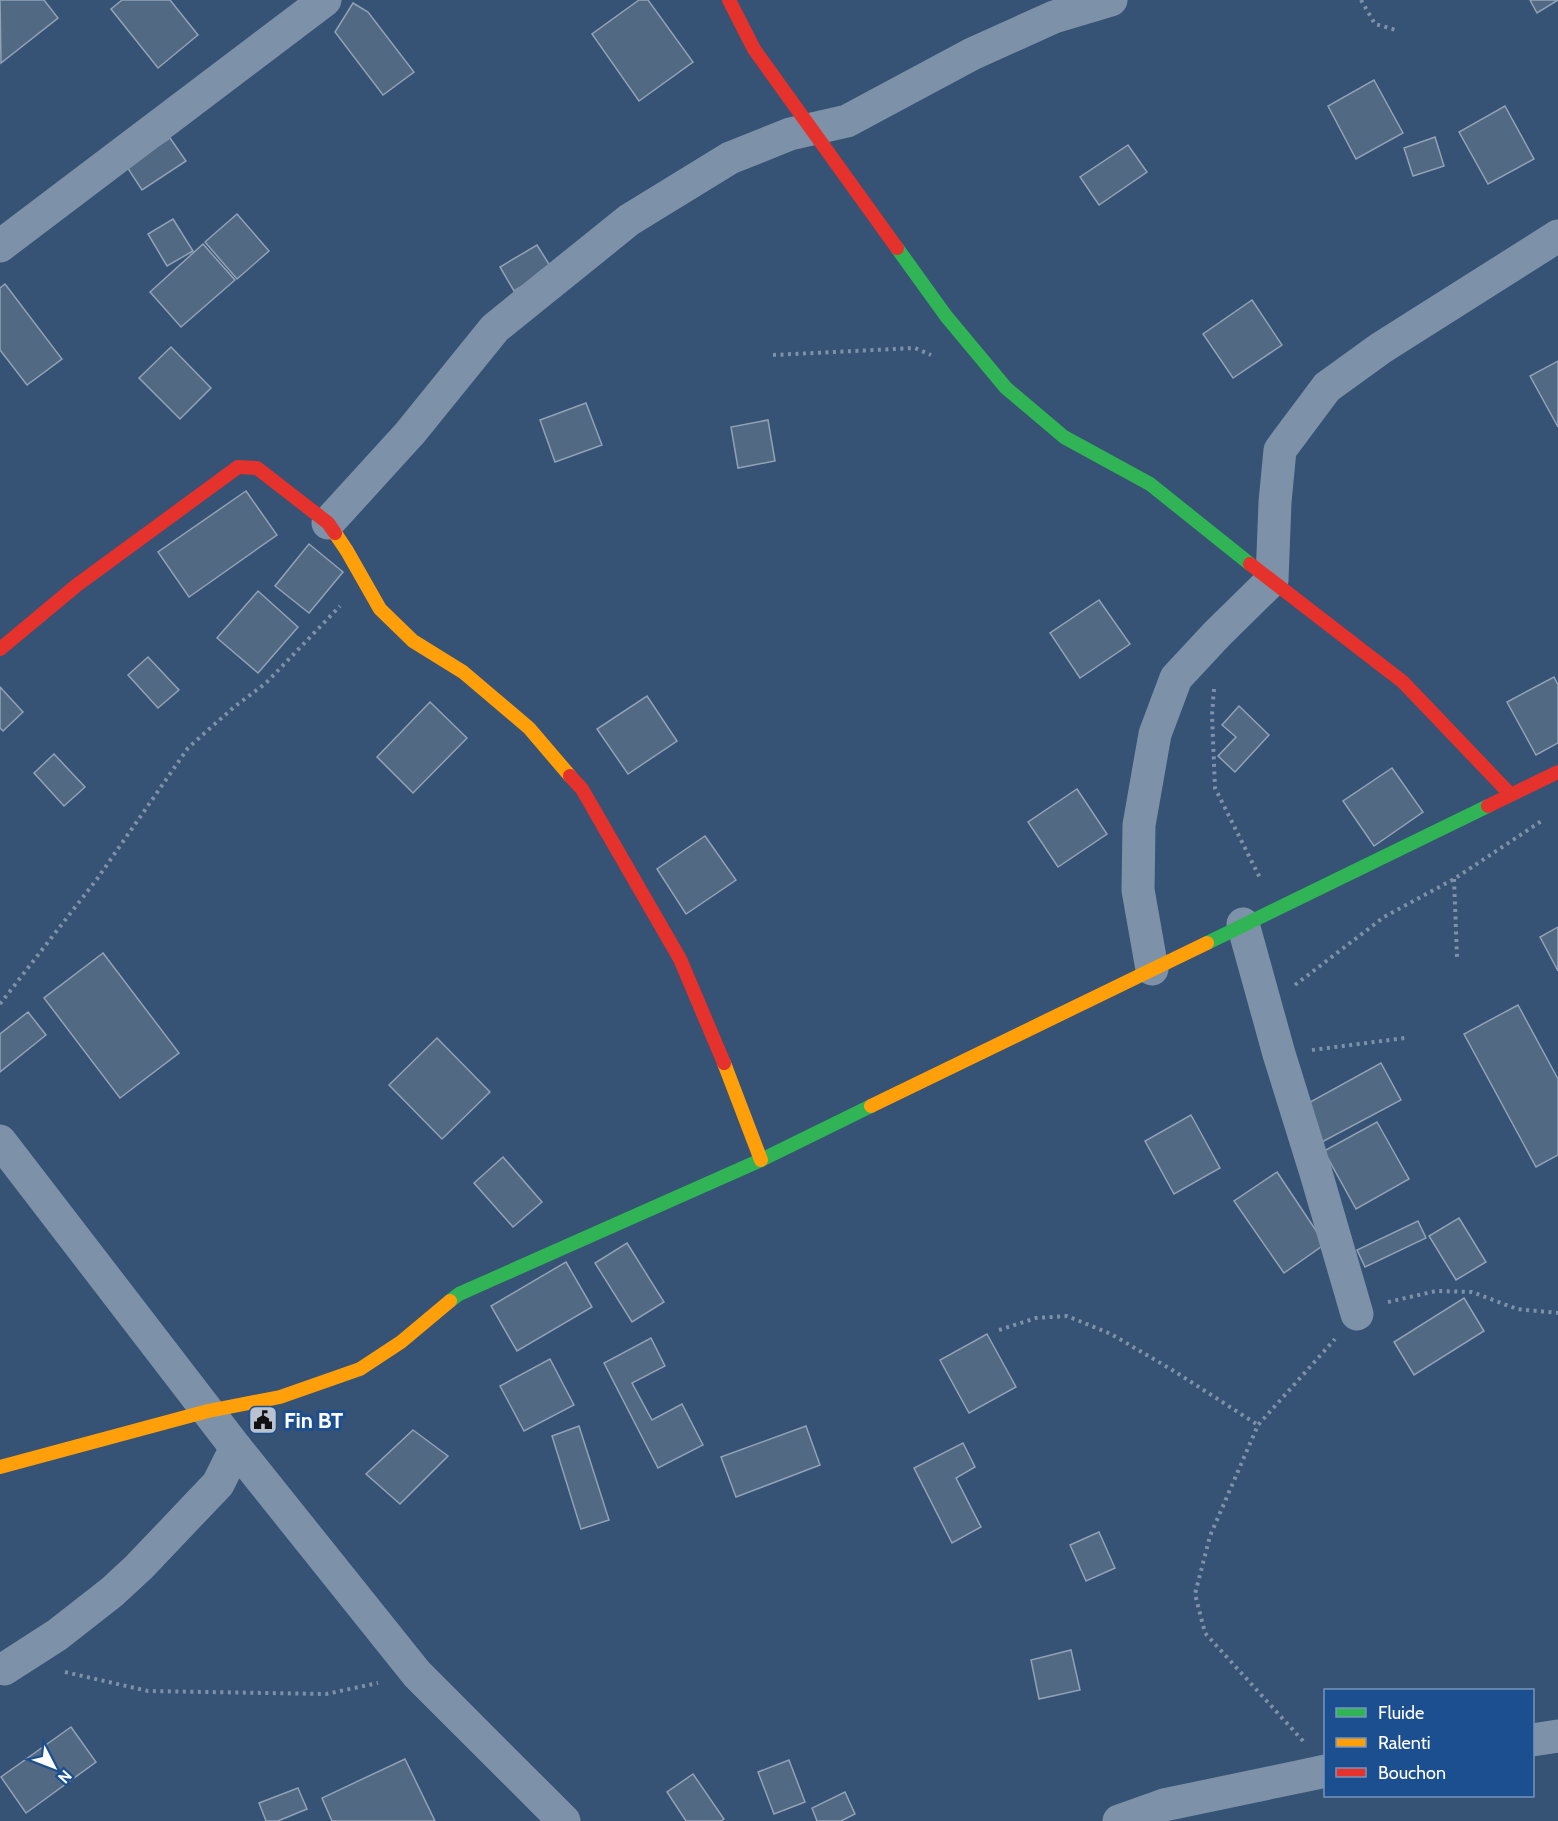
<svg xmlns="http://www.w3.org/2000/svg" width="1558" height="1821" viewBox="0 0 1558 1821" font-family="Cabin,sans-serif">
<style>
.building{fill:#526984;stroke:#92a2b6;stroke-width:1.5}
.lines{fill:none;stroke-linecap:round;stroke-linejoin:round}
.path{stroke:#7d92a8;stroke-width:4;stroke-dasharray:3 4.5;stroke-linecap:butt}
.street{stroke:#7d92a8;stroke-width:33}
.fast{stroke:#30b455;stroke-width:14}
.slow{stroke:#ff9f0a;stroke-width:14}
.jam{stroke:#e5322d;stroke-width:14}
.labels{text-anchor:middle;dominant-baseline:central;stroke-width:6;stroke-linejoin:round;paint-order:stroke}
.poi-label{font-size:22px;font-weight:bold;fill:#fff;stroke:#1b4f8f;text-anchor:start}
</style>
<rect width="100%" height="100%" fill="#365274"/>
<g class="building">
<polygon points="0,0 44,0 58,18 1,63"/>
<polygon points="122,0 170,0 198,35 158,68 111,9"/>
<polygon points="639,0 648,0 693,62 639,101 592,34"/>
<polygon points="1530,0 1558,0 1537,13"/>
<polygon points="353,3 368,12 414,72 383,95 335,32"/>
<polygon points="1374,80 1403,133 1356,159 1328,106"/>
<polygon points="1505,106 1534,159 1488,184 1459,132"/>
<polygon points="1435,137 1444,166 1413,176 1404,148"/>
<polygon points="170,138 186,161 142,190 127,167"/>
<polygon points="1128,145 1147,172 1099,205 1080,177"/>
<polygon points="237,214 269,251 237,279 205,242"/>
<polygon points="173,219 193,251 167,266 148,234"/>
<polygon points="203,244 235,280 181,327 150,292"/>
<polygon points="537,245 552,269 514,291 500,267"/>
<polygon points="5,284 62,359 27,385 0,350 0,288"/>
<polygon points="1252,300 1282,345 1233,378 1203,334"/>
<polygon points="171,347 211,388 180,419 139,378"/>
<polygon points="1558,361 1558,427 1530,376"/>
<polygon points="586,403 602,445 555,462 540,420"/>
<polygon points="768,420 775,461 738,468 731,427"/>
<polygon points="246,491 277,535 189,597 158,552"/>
<polygon points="309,544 343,572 309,613 275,586"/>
<polygon points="258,591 298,627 258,673 217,638"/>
<polygon points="1099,600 1130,644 1080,678 1050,633"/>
<polygon points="148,657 179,690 158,708 128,675"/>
<polygon points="1554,677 1558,685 1558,743 1536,755 1507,702"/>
<polygon points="0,687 23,712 3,731 0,728"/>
<polygon points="647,696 677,741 628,774 597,729"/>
<polygon points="430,702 467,738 413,793 377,757"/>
<polygon points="1239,706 1269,735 1235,772 1218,756 1236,737 1222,725"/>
<polygon points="54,754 85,787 64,806 34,773"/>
<polygon points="1392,768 1423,812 1374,846 1343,801"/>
<polygon points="1077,789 1107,834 1058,867 1028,822"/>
<polygon points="705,836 736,880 686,914 657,869"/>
<polygon points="1558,927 1558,971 1540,937"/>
<polygon points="103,953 179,1053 120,1098 44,998"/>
<polygon points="1518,1005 1558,1079 1558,1155 1536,1167 1464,1034"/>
<polygon points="28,1012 46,1035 0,1072 0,1034"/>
<polygon points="437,1038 490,1092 442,1139 389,1085"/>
<polygon points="1381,1063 1401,1100 1322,1142 1303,1106"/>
<polygon points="1191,1115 1220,1168 1174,1194 1145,1141"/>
<polygon points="1377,1122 1409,1179 1356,1209 1324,1151"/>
<polygon points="503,1157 542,1202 513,1227 474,1183"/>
<polygon points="1277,1172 1325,1244 1284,1273 1234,1201"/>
<polygon points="1459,1218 1486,1262 1456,1280 1429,1236"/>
<polygon points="1418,1221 1426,1238 1365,1267 1357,1250"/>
<polygon points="627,1243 664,1302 632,1322 595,1263"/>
<polygon points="566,1262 592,1307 517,1351 491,1306"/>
<polygon points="1464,1298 1484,1331 1414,1375 1394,1342"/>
<polygon points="987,1334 1016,1387 969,1413 940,1360"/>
<polygon points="651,1338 665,1366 632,1383 652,1420 682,1404 703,1445 658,1468 604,1363"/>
<polygon points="550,1359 574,1405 524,1431 500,1386"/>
<polygon points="579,1426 609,1520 581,1529 552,1436"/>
<polygon points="806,1426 820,1465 736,1497 721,1457"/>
<polygon points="413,1430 448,1456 400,1504 366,1474"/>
<polygon points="963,1443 975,1467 956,1478 981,1527 952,1543 914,1468"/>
<polygon points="1099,1532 1115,1568 1086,1581 1070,1545"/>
<polygon points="1071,1650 1080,1690 1039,1699 1031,1660"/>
<polygon points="71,1727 96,1762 26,1813 1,1777"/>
<polygon points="405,1759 435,1821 332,1821 322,1798"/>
<polygon points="789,1760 805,1802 774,1814 758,1772"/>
<polygon points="693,1774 724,1819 721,1821 686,1821 667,1792"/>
<polygon points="298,1788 307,1809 278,1821 266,1821 259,1803"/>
<polygon points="845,1792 855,1814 841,1821 817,1821 812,1808"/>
</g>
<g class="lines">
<g class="path">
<polyline points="1361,0 1375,24 1396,30"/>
<polyline points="773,355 915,348 931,355"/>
<polyline points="1214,689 1212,715 1215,788 1260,878"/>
<polyline points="1454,879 1457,957"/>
<polyline points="1295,985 1384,917 1454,879 1543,820"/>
<polyline points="0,1004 97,879 188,748 234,707 266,683 340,606"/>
<polyline points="1312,1050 1405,1038"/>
<polyline points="1388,1302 1436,1291 1472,1292 1517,1309 1558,1313"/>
<polyline points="999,1330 1036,1318 1067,1316 1111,1334 1174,1371 1258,1425"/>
<polyline points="65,1672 148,1691 326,1694 378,1683"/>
<polyline points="1303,1741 1205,1633 1195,1594 1210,1536 1258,1425 1335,1339"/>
</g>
<g class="street">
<polyline points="0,246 325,0"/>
<polyline points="328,523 410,433 495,328 629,220 730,158 790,134 847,121 972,54 1054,17 1111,0"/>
<polyline points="1243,924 1279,1054 1316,1173 1357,1314"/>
<polyline points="1152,969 1138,890 1139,825 1155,734 1176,678 1217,634 1272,580 1275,502 1280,450 1327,387 1381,348 1558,236"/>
<polyline points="0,1141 236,1448 417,1674 564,1821"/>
<polyline points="4,1669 57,1635 112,1592 139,1567 218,1484 236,1448"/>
<polyline points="1532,1740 1558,1736"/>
<polyline points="1119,1821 1164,1805 1326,1771"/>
</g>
<g class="fast">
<polyline points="897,248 946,316 1006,388 1064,437 1150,484 1250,564"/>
<polyline points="1207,943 1488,806"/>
<polyline points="450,1301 459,1294 761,1160 871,1106"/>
</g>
<g class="slow">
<polyline points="335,533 347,551 380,609 413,641 463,672 529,728 570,776"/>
<polyline points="724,1063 761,1160"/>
<polyline points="871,1106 1207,943"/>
<polyline points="0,1467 208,1411 280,1397 360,1369 401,1342 450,1301"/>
</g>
<g class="jam">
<polyline points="729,0 754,49 897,248"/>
<polyline points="1250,564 1403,682 1510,794"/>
<polyline points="0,649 77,585 238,467 257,468 328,523 335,533"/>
<polyline points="570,776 582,789 680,959 724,1063"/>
<polyline points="1488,806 1558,772"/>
</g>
</g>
<defs>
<g id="civic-square" transform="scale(1.5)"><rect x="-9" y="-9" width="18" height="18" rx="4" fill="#b9c2ce" stroke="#1b4f8f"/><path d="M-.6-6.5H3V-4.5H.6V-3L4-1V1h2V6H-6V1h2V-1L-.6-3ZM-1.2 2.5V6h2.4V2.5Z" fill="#111"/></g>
</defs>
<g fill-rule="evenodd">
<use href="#civic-square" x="263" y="1420"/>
</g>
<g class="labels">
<g class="poi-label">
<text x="284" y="1420">Fin BT</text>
</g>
</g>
<rect x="1324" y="1689" width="210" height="108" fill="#1b4f8f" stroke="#7695bc" stroke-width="1.5"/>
<rect x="1336" y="1708" width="30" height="9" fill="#30b455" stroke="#7695bc" stroke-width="1.5"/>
<text x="1378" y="1719" font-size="18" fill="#ffffff">Fluide</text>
<rect x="1336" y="1738" width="30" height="9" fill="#ff9f0a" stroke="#7695bc" stroke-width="1.5"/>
<text x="1378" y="1749" font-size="18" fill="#ffffff">Ralenti</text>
<rect x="1336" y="1768" width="30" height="9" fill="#e5322d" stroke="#7695bc" stroke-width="1.5"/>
<text x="1378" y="1779" font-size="18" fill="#ffffff">Bouchon</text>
<g transform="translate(54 1767) rotate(132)" stroke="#1b4f8f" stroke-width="4.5" paint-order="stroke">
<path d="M0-4.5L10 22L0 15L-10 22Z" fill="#ffffff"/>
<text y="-9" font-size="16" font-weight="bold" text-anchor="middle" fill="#ffffff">N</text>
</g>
</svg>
